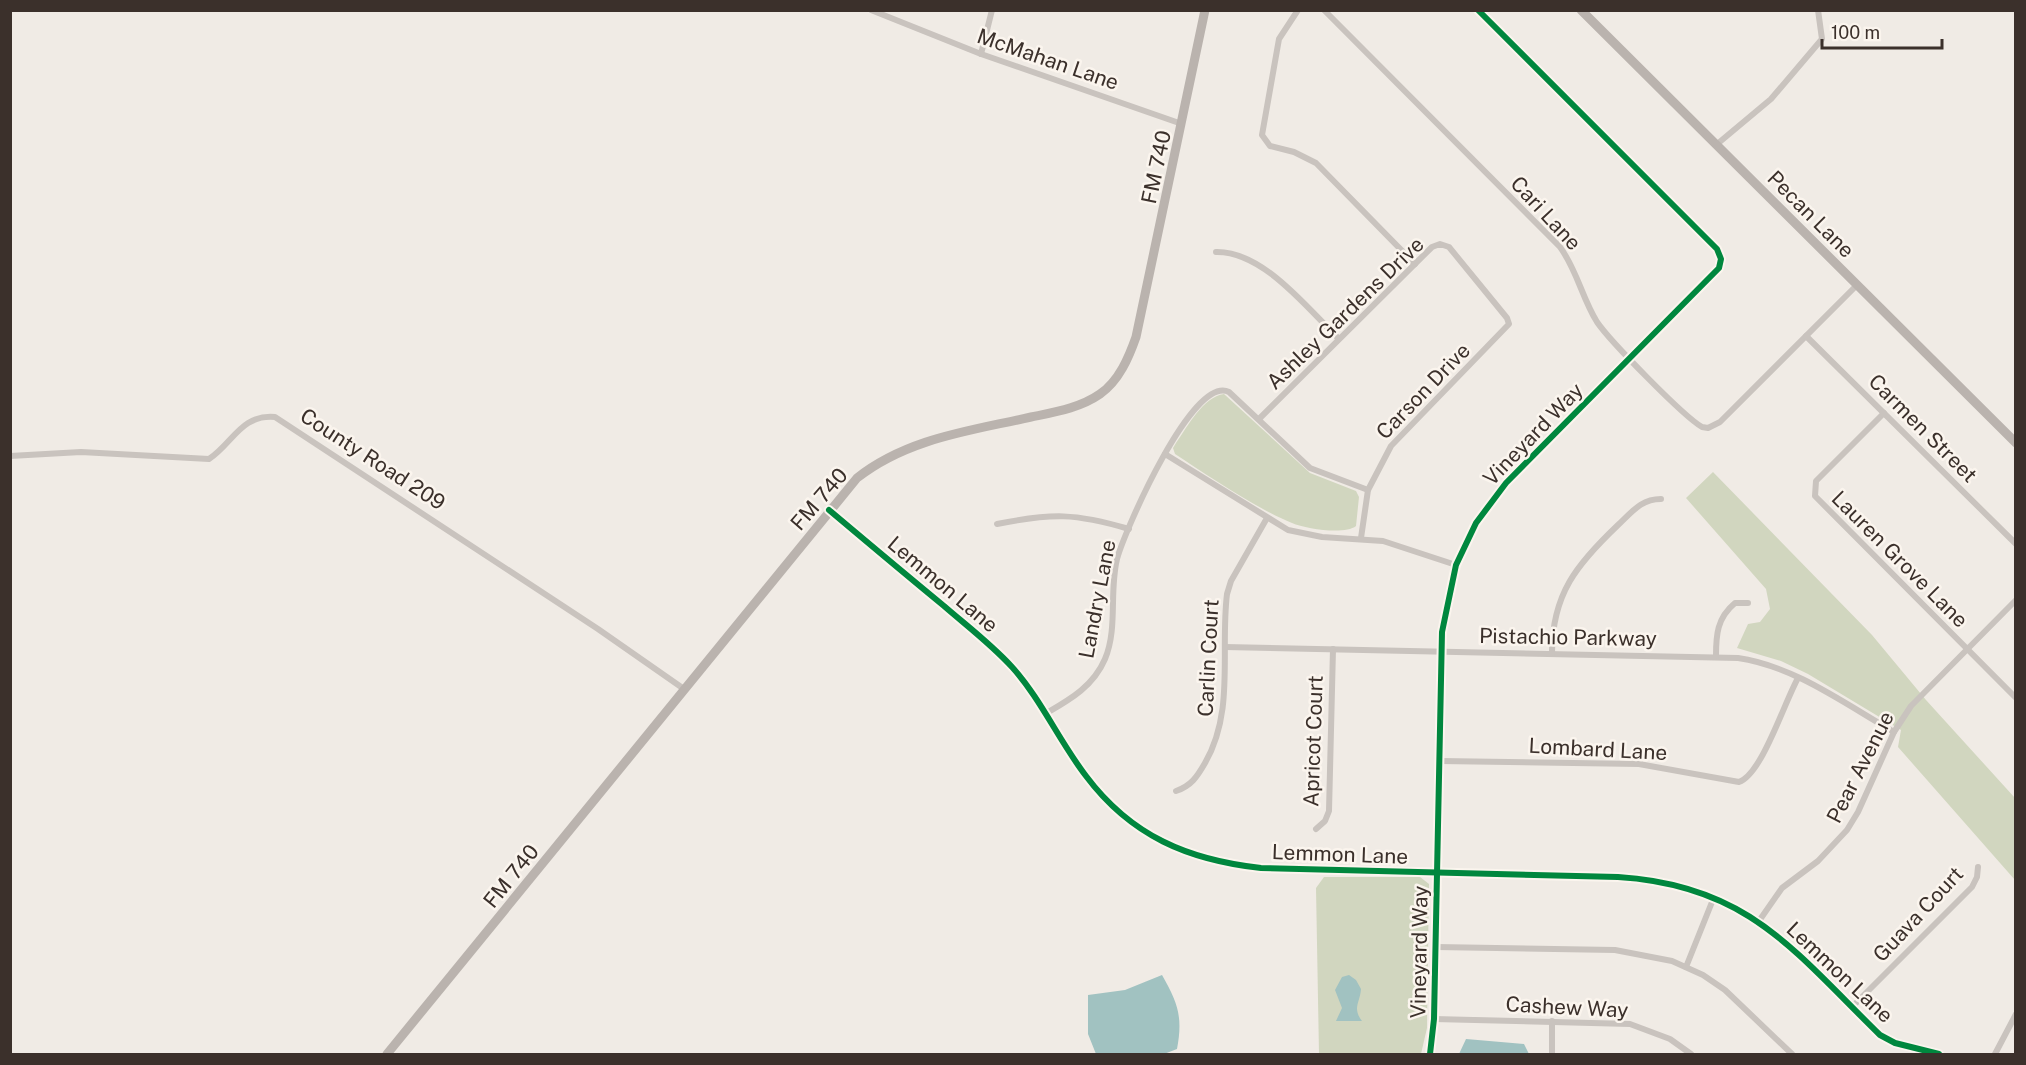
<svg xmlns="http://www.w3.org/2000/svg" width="2026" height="1065" viewBox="0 0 2026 1065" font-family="'Public Sans',sans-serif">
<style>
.green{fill:#d1d6bf}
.water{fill:#a1c2c1}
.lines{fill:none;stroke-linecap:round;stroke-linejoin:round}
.street{stroke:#c9c3be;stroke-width:6}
.secondary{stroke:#bab3ae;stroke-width:9}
.cycleway-casing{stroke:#fbf5ee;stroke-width:10}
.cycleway{stroke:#00873e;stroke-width:6}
.labels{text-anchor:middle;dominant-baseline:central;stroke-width:5;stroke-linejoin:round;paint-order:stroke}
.street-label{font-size:21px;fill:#3b302b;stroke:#fbf5ee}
</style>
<rect width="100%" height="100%" fill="#f0ebe5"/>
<g class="green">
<path d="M1224,394l86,79 46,18 3,6 -3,29c-11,9 -50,3 -64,-3 -35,-14 -85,-48 -117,-69l-2,-6 3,-5c12,-17 27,-46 48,-49z"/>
<polygon points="1713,472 1872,635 1926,700 2015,798 2015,880 1898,747 1901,730 1808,674 1781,661 1737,648 1748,624 1760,622 1770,609 1766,589 1686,498"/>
<polygon points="1324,877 1420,877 1429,884 1427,1028 1421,1054 1319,1054 1316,888"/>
</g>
<g class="water">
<path d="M1162,975c16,28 21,42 15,74l-13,5h-68l-8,-20v-39l37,-5z"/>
<path d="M1349,975l7,5 5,9c-1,14 -9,19 1,32h-26l6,-13 -7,-18 7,-13z"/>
<polygon points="1466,1039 1524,1044 1529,1054 1459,1054"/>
</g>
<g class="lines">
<g class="street">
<polyline points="871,10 981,54 1182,124"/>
<polyline points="1298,10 1279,39 1262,135 1270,146 1294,152 1316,163 1415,264"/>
<path d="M1324,10l236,237c17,23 22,51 37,75 13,19 86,94 105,105l6,1 12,-6 137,-137"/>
<polyline points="981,54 992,10"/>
<polyline points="1716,145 1771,99 1822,39 1818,10"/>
<path d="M1216,252c47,-1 91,56 122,86"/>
<polyline points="1806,336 2016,544"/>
<polyline points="1884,413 1816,481 1815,496 2016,698"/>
<polyline points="1259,419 1432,247 1440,244 1449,247 1507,318 1509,324 1391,446 1368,490 1361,538"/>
<polyline points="1165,454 1288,530 1322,537 1383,541 1456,565"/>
<path d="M10,456l71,-4 128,7c24,-16 32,-45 66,-42l323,212 86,60"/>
<path d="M829,510c39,32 77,64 115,97 23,19 48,37 68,60 29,32 47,74 74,109 45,60 102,84 175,92l357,9c130,8 176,74 262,158l15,8 44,11"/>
<path d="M997,524c55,-11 78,-11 132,5"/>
<path d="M1225,647l513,11c56,8 107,46 156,74"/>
<path d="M1552,653c0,-59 25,-89 66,-128 14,-13 23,-26 43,-26"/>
<path d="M1716,656c0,-21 1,-38 19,-53h13"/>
<path d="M1045,714c24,-14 48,-27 60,-55 13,-31 4,-67 12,-100 8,-29 76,-185 112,-167l81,76 58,22"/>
<path d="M1440,761l199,3 100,18c23,-8 45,-79 59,-104"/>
<path d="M1176,791c15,-5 21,-14 29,-28 30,-52 15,-112 22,-169l4,-13 36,-63"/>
<polyline points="1316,829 1325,821 1329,811 1333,649"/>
<polyline points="1759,921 1782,888 1818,861 1847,830 1858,812 1894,732 1911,706 2016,600"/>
<polyline points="1436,947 1615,950 1672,961 1703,975 1725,990 1792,1054"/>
<polyline points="1686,967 1714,897"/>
<polyline points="1852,1007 1972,887 1977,877 1978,867"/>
<polyline points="1434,1019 1630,1024 1670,1039 1691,1054"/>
<polyline points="1430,1054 1434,1019 1442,632 1456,565 1476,523 1506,483 1719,268 1721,259 1717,249 1478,10"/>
<polyline points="1552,1054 1552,1021"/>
<polyline points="1995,1054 2016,1014"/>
</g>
<g class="secondary">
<polyline points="1581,10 2016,443"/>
<path d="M387,1054l470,-576c51,-40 113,-47 174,-61 24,-5 49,-9 69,-23 19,-13 29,-37 36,-57l69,-327"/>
</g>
<g class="cycleway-casing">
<g id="cycleway">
<path d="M829,510c38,32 76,64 115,96 23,20 47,38 68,61 29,32 47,74 74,109 45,60 102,84 175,92l357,9c130,8 176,74 262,158l15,8 44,11"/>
<polyline points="1430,1054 1434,1019 1442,632 1456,565 1476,523 1506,483 1719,268 1721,259 1717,249 1478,10"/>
</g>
</g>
<use href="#cycleway" class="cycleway"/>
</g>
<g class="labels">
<g class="street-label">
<text transform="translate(1048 59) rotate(19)">McMahan Lane</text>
<text transform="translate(1156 167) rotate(-78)">FM 740</text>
<text transform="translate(1546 213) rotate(47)">Cari Lane</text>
<text transform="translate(1811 214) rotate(45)">Pecan Lane</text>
<text transform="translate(1345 313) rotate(-44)">Ashley Gardens Drive</text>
<text transform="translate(1423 391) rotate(-46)">Carson Drive</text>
<text transform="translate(1923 428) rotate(45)">Carmen Street</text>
<text transform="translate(1533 434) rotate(-46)">Vineyard Way</text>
<text transform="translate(373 459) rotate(33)">County Road 209</text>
<text transform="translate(819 499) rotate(-49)">FM 740</text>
<text transform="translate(1900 559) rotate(45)">Lauren Grove Lane</text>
<text transform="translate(943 584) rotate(40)">Lemmon Lane</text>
<text transform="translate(1097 599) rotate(-79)">Landry Lane</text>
<text transform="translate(1568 637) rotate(1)">Pistachio Parkway</text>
<text transform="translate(1208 658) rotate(-87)">Carlin Court</text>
<text transform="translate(1313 741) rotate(-88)">Apricot Court</text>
<text transform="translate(1598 749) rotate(3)">Lombard Lane</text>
<text transform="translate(1860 767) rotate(-63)">Pear Avenue</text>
<text transform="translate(1340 854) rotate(2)">Lemmon Lane</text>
<text transform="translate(511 876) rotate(-51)">FM 740</text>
<text transform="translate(1918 914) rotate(-47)">Guava Court</text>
<text transform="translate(1419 952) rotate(-89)">Vineyard Way</text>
<text transform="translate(1840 972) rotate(43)">Lemmon Lane</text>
<text transform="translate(1567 1007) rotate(3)">Cashew Way</text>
</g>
</g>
<rect width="2026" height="1065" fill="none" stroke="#3b302b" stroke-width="24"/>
<path d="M1822 39v9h120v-9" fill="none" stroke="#3b302b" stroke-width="3"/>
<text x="1831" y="39" font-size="18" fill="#3b302b" stroke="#fbf5ee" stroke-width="4.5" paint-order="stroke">100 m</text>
</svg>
